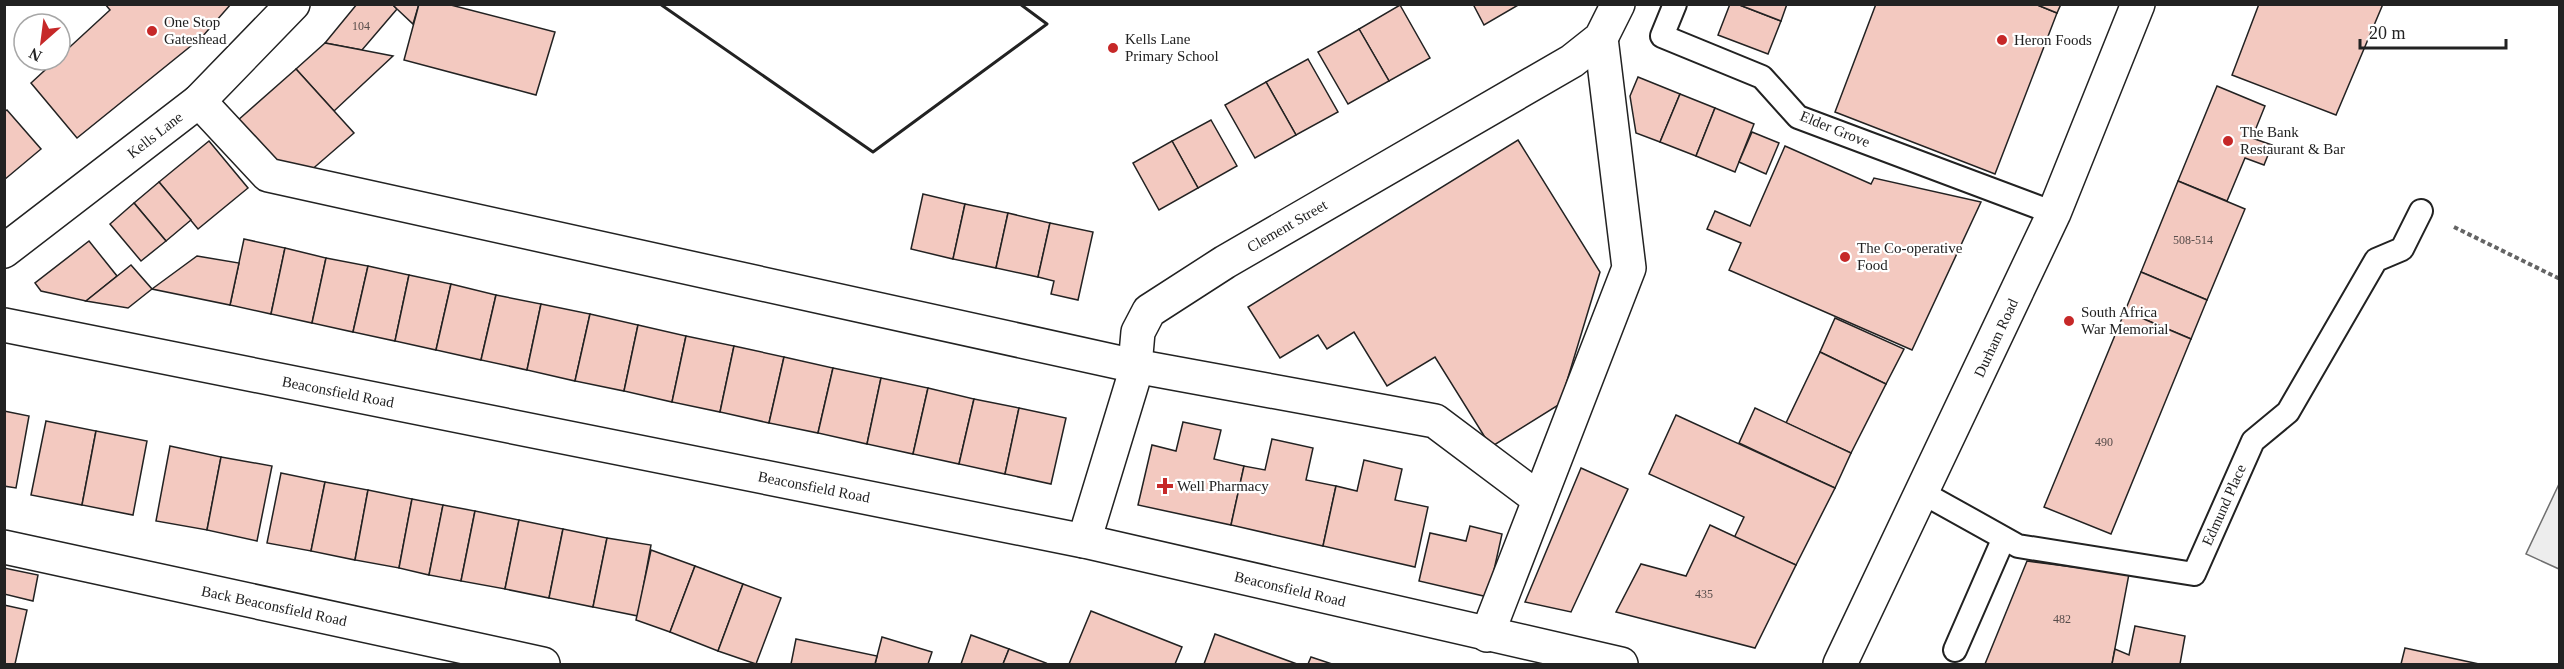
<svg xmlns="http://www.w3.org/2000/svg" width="2564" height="669" viewBox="0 0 2564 669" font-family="Georgia,serif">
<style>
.parking{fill:#ededed;stroke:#6f6f6f;stroke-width:1.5}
.building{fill:#f3c9c0;stroke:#222;stroke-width:1.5}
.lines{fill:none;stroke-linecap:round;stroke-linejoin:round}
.lane-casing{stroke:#222;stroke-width:26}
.street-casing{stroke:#222;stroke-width:36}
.secondary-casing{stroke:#222;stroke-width:36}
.primary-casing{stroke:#222;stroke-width:36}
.path{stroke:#646464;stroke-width:4;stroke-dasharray:4.5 3;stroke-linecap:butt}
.lane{stroke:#fff;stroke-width:22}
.street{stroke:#fff;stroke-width:33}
.secondary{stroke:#fff;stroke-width:33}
.primary{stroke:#fff;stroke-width:33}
.wall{stroke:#222;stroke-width:3}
.poi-dot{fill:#c62828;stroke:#fff;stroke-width:2}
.labels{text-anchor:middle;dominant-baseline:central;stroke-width:4.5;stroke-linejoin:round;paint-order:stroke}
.number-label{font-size:12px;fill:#564c4a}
.poi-label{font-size:15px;fill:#222;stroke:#fff;text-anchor:start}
.street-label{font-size:15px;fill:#222;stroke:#fff}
</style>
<rect width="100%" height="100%" fill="#fff"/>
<polygon class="parking" points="2559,484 2559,569 2526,554"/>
<g class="building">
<polygon points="105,4 231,4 202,37 77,138 31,83 56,60 60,60 60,56 110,10"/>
<polygon points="357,4 392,4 397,9 362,50 325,43"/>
<polygon points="392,4 419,4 413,24 397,9"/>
<polygon points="419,4 447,4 555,32 536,95 404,60"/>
<polygon points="1473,4 1520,4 1484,25"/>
<polygon points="1730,4 1737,4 1781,21 1768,54 1718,35"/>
<polygon points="1737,4 1787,4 1781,21"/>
<polygon points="1876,4 2035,4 2057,13 1995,174 1835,112"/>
<polygon points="2035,4 2061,4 2057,13"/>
<polygon points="2259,4 2383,4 2336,115 2232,75"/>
<polygon points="1400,5 1430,58 1389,81 1359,29"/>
<polygon points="1359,29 1389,81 1348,104 1318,52"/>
<polygon points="325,43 362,50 393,56 334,111 296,69"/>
<polygon points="1308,59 1338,112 1296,135 1266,82"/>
<polygon points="296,69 354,133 309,172 275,163 237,121"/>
<polygon points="1638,77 1680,94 1660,142 1636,133 1630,96"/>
<polygon points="1266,82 1296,135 1255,158 1225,105"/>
<polygon points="2217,86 2265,106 2252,138 2272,145 2264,165 2245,158 2227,201 2178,181"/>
<polygon points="1680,94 1715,108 1696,156 1660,142"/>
<polygon points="1715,108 1754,124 1735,172 1696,156"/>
<polygon points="7,110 41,149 4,180 4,112"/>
<polygon points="1211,120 1237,166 1198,188 1172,141"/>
<polygon points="1752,132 1779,143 1766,174 1739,162"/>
<polygon points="1518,140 1600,272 1560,404 1491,447 1435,357 1387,386 1354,332 1327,349 1318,335 1280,358 1248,307"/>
<polygon points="209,141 248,188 198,229 159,182"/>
<polygon points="1172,141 1198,188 1159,210 1133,163"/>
<polygon points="1785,146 1871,184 1874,178 1981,202 1912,350 1729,270 1741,243 1707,229 1715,211 1750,226"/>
<polygon points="2178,181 2245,209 2207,300 2141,272"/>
<polygon points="159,182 191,220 166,241 134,203"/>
<polygon points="923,194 965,204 953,259 911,249"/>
<polygon points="134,203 166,241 141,261 110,224"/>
<polygon points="965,204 1008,213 996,268 953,259"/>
<polygon points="1008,213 1050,223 1038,277 996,268"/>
<polygon points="1050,223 1093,232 1078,300 1051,294 1054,281 1038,277"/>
<polygon points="244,239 285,248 271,314 230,305"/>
<polygon points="89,241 117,276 86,301 41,291 35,283"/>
<polygon points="285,248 326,258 312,323 271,314"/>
<polygon points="197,256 239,263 230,305 152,289"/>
<polygon points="326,258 368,266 353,332 312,323"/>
<polygon points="131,265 152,289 128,308 86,301"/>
<polygon points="368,266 409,275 395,341 353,332"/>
<polygon points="2141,272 2207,300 2191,339 2125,311"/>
<polygon points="409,275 451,284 436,350 395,341"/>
<polygon points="451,284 496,295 481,360 436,350"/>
<polygon points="496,295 541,304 527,370 481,360"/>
<polygon points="541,304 590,314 575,381 527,370"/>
<polygon points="2125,311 2191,339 2111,534 2044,507"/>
<polygon points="590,314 638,325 624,391 575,381"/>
<polygon points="1835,318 1904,349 1886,384 1820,352"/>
<polygon points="638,325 686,336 672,402 624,391"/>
<polygon points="686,336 734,346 720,412 672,402"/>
<polygon points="734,346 784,357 769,423 720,412"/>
<polygon points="1820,352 1886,384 1851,453 1786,423"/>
<polygon points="784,357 833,368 818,433 769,423"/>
<polygon points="833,368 881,378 867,444 818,433"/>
<polygon points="881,378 928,388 913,454 867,444"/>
<polygon points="928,388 974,399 959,464 913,454"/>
<polygon points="974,399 1019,408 1005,474 959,464"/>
<polygon points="1019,408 1066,418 1051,484 1005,474"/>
<polygon points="1755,408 1851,453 1835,488 1739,443"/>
<polygon points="4,411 29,416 16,488 4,486"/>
<polygon points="1676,415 1835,488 1796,565 1734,538 1744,517 1649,474"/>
<polygon points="46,421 96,431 82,505 31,495"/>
<polygon points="1183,422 1221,430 1214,459 1244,466 1231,525 1138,505 1152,445 1176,451"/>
<polygon points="96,431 147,441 133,515 82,505"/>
<polygon points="1272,439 1313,448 1306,480 1336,486 1323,546 1231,525 1244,466 1265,470"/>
<polygon points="170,446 221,457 207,530 156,521"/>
<polygon points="221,457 272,466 257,541 207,530"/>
<polygon points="1364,460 1402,469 1395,500 1428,507 1415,567 1323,546 1336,486 1357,491"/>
<polygon points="1581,468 1628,489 1571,612 1525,602"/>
<polygon points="281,473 325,482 311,551 267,543"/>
<polygon points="325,482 368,490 355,560 311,551"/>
<polygon points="368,490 412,499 399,568 355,560"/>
<polygon points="412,499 443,505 429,575 399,568"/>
<polygon points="443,505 475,511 461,581 429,575"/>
<polygon points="475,511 519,520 505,589 461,581"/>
<polygon points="519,520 563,529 549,598 505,589"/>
<polygon points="1710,525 1796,565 1755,648 1616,612 1641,564 1686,576"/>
<polygon points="1470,526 1502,534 1488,597 1419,581 1430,533 1466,541"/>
<polygon points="563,529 607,538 593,607 549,598"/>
<polygon points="607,538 651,545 638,616 593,607"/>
<polygon points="651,550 695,566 670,632 636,620"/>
<polygon points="2027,561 2129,574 2112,664 1985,664"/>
<polygon points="695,566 743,584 718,651 670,632"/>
<polygon points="4,568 38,575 33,601 4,594"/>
<polygon points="743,584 781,598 756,664 718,651"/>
<polygon points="4,605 27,610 15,664 4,664"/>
<polygon points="1091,611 1182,647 1175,664 1069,664"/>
<polygon points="2135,626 2185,636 2180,664 2112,664 2115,649 2129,655"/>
<polygon points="1215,634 1297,664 1204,664"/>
<polygon points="971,635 1009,649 1003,664 961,664"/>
<polygon points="882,637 932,652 928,664 875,664"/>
<polygon points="796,639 877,656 875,664 791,664"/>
<polygon points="2405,648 2479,664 2401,664"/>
<polygon points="1009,649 1046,663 1045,664 1003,664"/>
<polygon points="1311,657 1332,664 1308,664"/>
</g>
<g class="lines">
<g class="lane-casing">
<g id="lane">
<polyline points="1675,4 1662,36 1762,77 1798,117 2054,213"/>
<polyline points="1923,493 2018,546 2194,574 2253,441 2288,412 2376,260 2402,249 2421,211"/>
<polyline points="1955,650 2003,540"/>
</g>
</g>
<g class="street-casing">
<g id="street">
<polyline points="199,101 268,175 1135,366 1435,421 1539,499"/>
<polyline points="1084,541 1134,377 1138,332 1149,311 1225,262 1572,61 1601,38 1618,4"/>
<polyline points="4,547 543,664"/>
<polyline points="1487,635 1629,268 1601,38"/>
</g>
</g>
<g class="secondary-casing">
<g id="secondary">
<polyline points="4,251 199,101 293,4"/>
<polyline points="4,325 1084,541 1621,664"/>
</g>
</g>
<g class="primary-casing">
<polyline id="primary" points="1840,664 2054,213 2138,4"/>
</g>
<polyline class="path" points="2454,227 2560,279"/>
<use href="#lane" class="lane"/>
<use href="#street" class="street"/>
<use href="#secondary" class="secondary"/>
<use href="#primary" class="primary"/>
<polyline class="wall" points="660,4 873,152 1047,24 1020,4"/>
</g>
<g class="poi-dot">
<circle cx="152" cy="31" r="6"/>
<circle cx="2002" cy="40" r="6"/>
<circle cx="1113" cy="48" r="6"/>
<circle cx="2228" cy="141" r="6"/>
<circle cx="1845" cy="257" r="6"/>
<circle cx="2069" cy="321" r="6"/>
<path d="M1162 477h6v6h6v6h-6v6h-6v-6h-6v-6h6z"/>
</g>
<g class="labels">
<g class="number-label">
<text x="361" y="26">104</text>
<text x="2193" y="240">508-514</text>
<text x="2104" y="442">490</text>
<text x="1704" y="594">435</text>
<text x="2062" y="619">482</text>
</g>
<g class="poi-label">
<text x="164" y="22">One Stop<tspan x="164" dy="17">Gateshead</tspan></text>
<text x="1125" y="39">Kells Lane<tspan x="1125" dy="17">Primary School</tspan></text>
<text x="2014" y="40">Heron Foods</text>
<text x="2240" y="132">The Bank<tspan x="2240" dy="17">Restaurant &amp; Bar</tspan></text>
<text x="1857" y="248">The Co-operative<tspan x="1857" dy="17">Food</tspan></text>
<text x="2081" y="312">South Africa<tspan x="2081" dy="17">War Memorial</tspan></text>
<text x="1177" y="486">Well Pharmacy</text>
</g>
<g class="street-label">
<text transform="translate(1835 129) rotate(22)">Elder Grove</text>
<text transform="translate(155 135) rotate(-38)">Kells Lane</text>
<text transform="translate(1287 226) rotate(-30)">Clement Street</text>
<text transform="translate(1996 338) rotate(-65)">Durham Road</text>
<text transform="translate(338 392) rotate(11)">Beaconsfield Road</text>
<text transform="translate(814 487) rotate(11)">Beaconsfield Road</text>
<text transform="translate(2224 505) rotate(-66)">Edmund Place</text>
<text transform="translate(1290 589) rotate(13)">Beaconsfield Road</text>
<text transform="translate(274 606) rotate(12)">Back Beaconsfield Road</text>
</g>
</g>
<rect width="2564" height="669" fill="none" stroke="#222222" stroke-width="12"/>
<g transform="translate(42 42) rotate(208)"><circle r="28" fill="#ffffff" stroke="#a7a7a7" stroke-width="1.5"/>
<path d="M0-4.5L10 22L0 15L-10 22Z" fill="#c62828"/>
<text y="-9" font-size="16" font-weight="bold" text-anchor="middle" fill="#222222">N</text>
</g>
<path d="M2360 39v9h146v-9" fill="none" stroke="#222222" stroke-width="3"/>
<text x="2369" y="39" font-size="18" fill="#222222" stroke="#ffffff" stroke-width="4.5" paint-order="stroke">20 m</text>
</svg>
